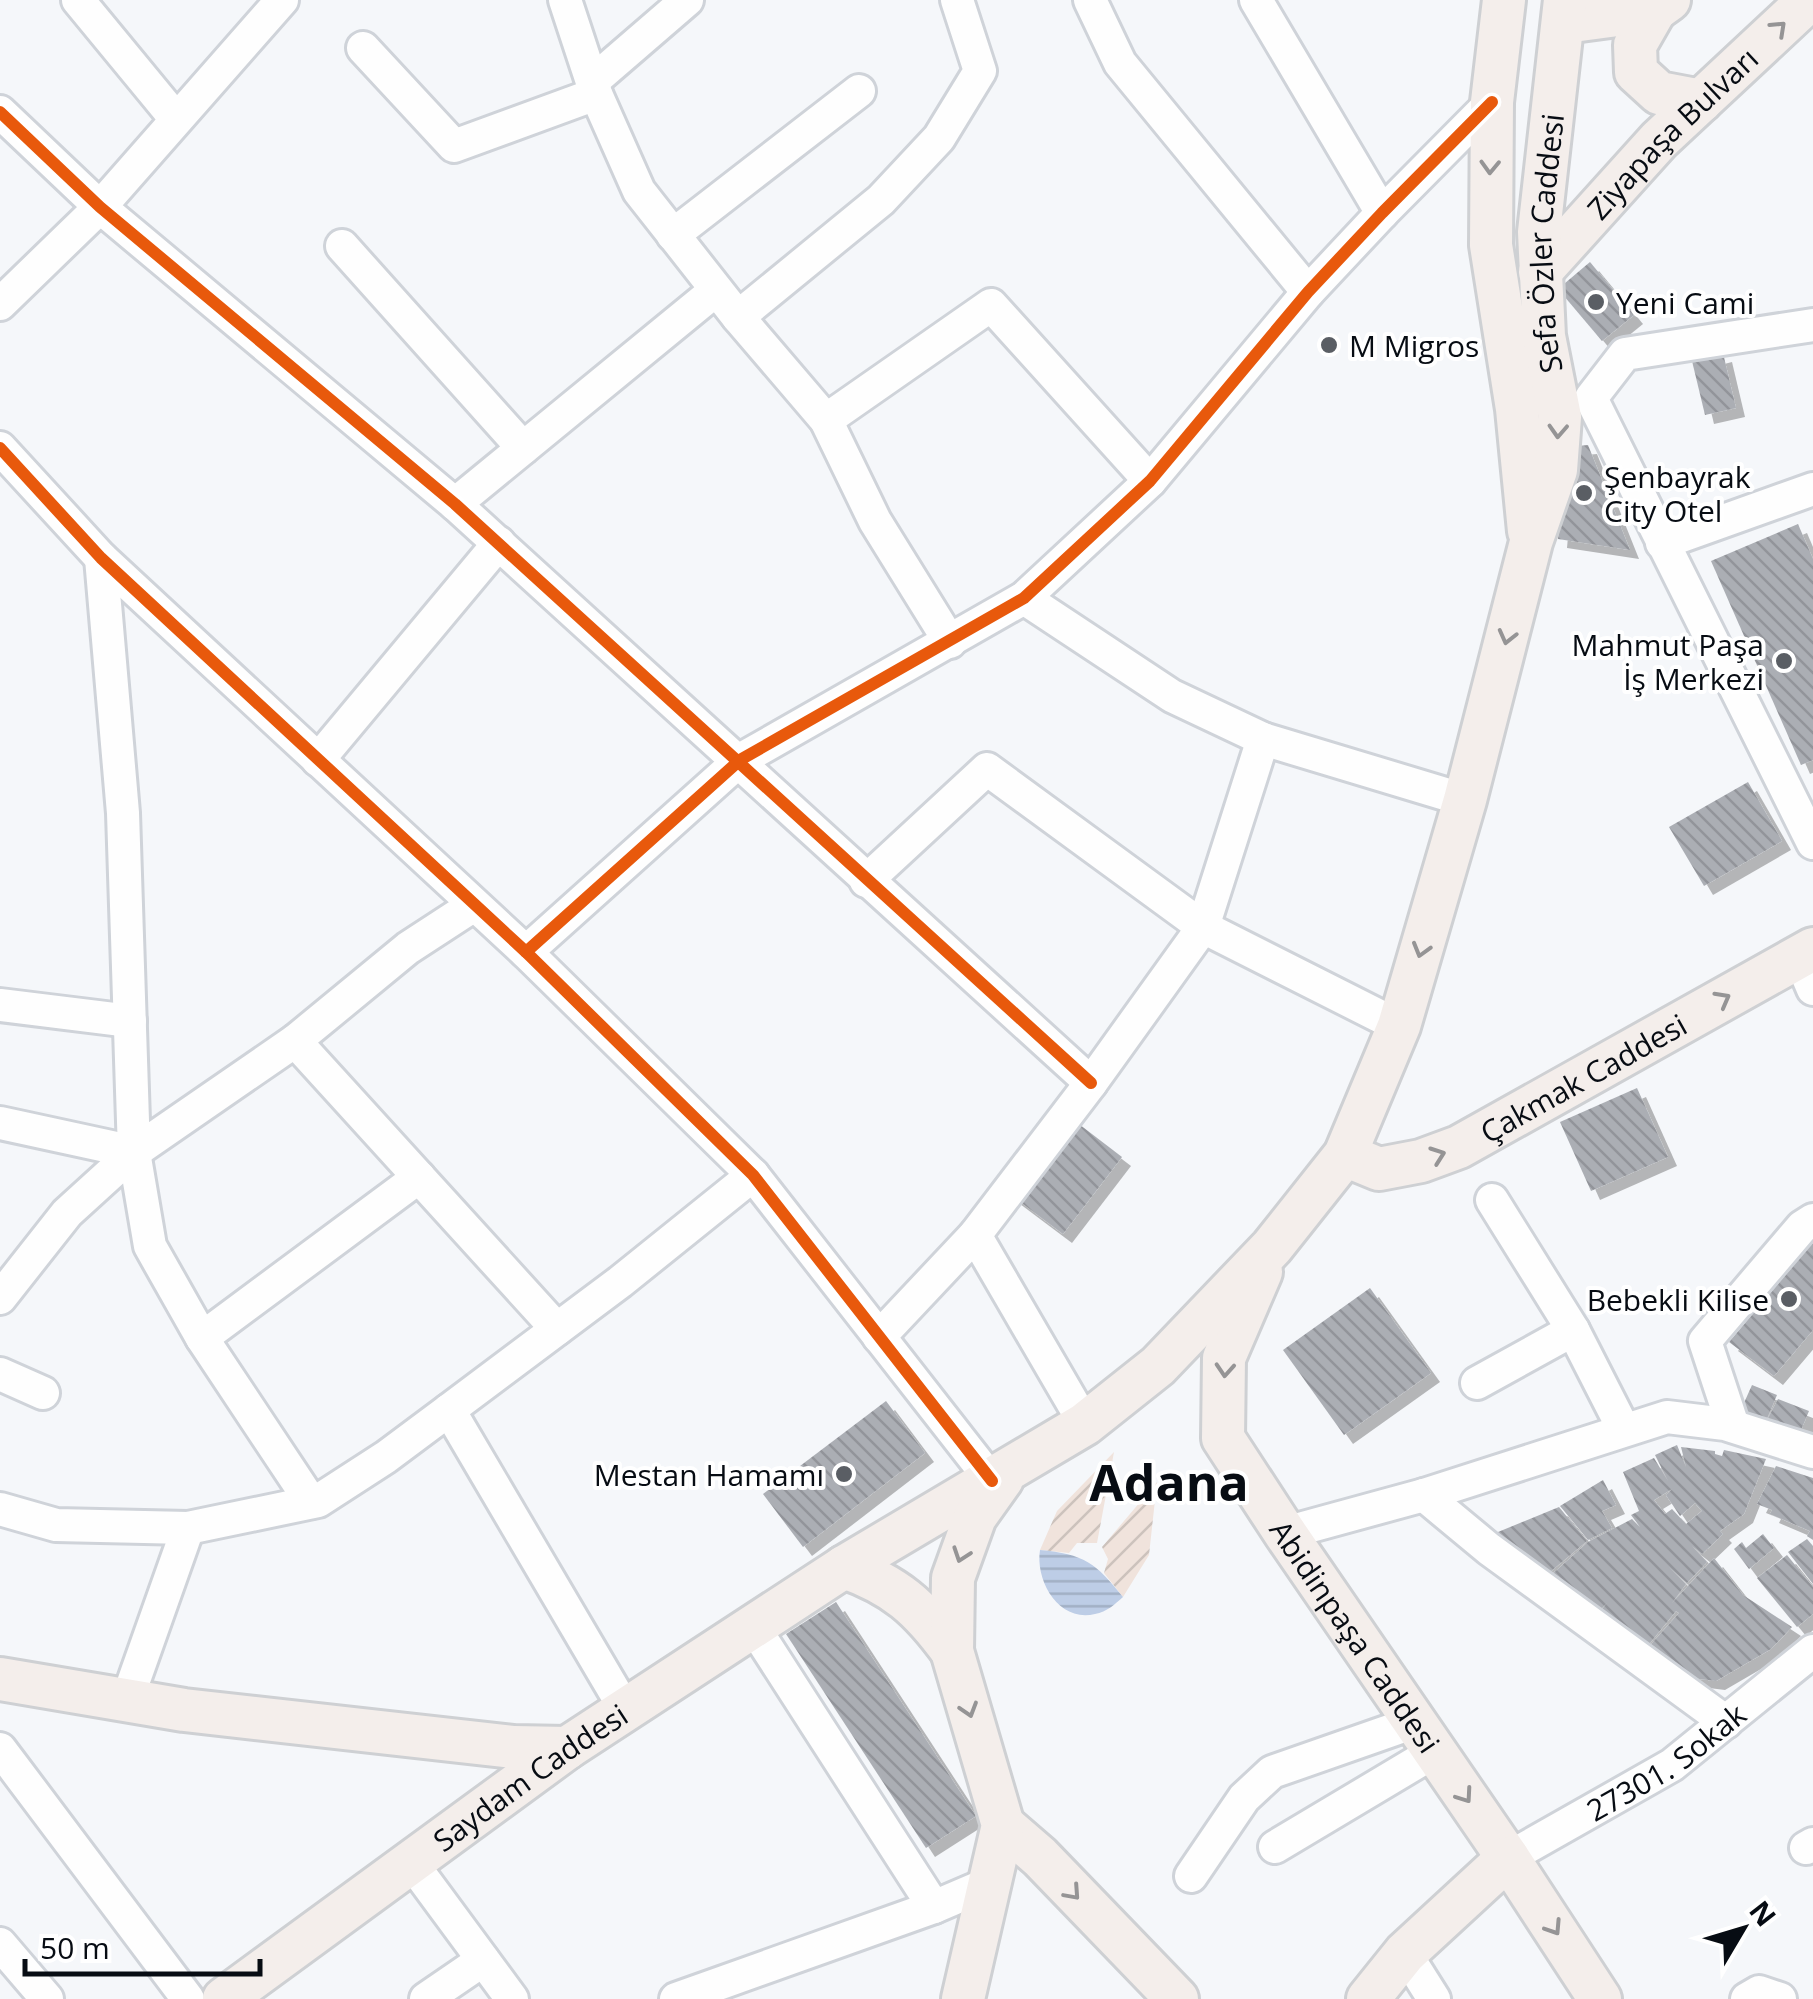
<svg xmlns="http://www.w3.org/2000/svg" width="1813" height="1999" viewBox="0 0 1813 1999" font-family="'Open Sans',sans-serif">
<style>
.garden{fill:url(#garden-furrows)}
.water{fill:url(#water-rules)}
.building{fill:url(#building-back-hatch);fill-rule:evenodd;filter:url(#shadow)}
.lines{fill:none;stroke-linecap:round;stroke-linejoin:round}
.minor-casing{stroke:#cfd3d9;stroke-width:38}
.major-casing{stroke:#ced0d3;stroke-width:48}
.minor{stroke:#fefefe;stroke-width:32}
.major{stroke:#f4eeeb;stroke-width:42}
.cycleway-casing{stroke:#fff;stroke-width:19}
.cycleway{stroke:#e8590c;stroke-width:12}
.oneway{stroke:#959495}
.poi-dot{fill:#5a5e64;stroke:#fff;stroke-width:4}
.labels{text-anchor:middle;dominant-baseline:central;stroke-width:8;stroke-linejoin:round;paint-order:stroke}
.street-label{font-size:30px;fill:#070c13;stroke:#fff}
.poi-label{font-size:30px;fill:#070c13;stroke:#fff;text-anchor:start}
.town-label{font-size:50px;font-weight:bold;fill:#070c13;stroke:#fff}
</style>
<defs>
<pattern id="garden-furrows" width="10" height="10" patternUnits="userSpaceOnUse" patternTransform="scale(2.5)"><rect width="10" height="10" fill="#f0e3dc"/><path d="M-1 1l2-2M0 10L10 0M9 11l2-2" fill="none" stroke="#ccc2bc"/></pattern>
<pattern id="water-rules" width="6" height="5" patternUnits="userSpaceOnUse" patternTransform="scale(2.5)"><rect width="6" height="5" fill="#bdcde6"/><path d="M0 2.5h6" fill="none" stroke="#a1afc4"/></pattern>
<pattern id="building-back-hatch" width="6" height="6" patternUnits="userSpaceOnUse" patternTransform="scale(2.5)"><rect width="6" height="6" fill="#abaeb4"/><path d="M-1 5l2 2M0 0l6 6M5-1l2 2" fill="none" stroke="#92949a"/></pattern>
<filter id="shadow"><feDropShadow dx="9" dy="9" stdDeviation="0" flood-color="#0004"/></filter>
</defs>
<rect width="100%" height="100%" fill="#f5f7fa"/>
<g class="garden">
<polygon points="1114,1452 1097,1543 1077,1543 1069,1553 1040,1550 1057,1511"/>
<polygon points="1157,1482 1149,1555 1123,1597 1104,1573 1108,1559 1102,1547"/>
</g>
<path class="water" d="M1040,1550c44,4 56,13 83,47 -8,7 -16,15 -28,17 -36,9 -60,-33 -55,-64z"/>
<g class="building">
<polygon points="1590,262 1634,315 1602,341 1558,289"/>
<polygon points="1723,353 1736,408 1705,415 1692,361"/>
<polygon points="1588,445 1630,550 1558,539 1566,447"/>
<polygon points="1798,524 1813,559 1813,760 1801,765 1711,561"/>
<polygon points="1748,782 1782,841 1704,886 1669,827"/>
<polygon points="1637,1088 1668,1157 1591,1191 1560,1122"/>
<polygon points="1071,1118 1122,1157 1063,1234 1011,1195"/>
<polygon points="1800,1235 1813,1244 1813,1330 1774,1376 1729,1342 1792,1267 1780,1258"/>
<polygon points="1370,1288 1431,1373 1344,1435 1283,1350"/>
<polygon points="1752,1385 1777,1395 1763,1428 1778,1399 1809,1411 1795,1444 1735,1423"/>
<polygon points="886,1401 925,1453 803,1547 763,1494"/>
<path d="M1677,1445l9,22 -5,-20 34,4v3l7,2 2,-6 42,9 -22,55 -24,17 3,3 -21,20 -10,-8 15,16 -20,21 -18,-16 17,17 -14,19 42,-45 29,37 49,32 -21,22 -55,32 -24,-3 -47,-27 34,-38 -3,-2 -35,43 -46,-36 12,-15 -13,13 -46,-38 40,-36 44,-23 8,8 -9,-12 8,-4 -16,-39 31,-14 14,23 -13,-26zM1672,1489l-6,6 14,21 15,-13 7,8 -16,13 -14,-15 -7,5 -11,-14z"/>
<polygon points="1776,1466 1813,1478 1813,1540 1807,1536 1810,1531 1770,1514 1772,1510 1757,1504"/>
<polygon points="1603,1480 1616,1505 1602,1511 1612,1528 1588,1540 1560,1506"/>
<polygon points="1559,1507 1587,1541 1544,1577 1496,1549 1498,1532"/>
<polygon points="1763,1534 1774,1548 1749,1569 1734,1549 1742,1542 1746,1548"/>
<polygon points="1807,1539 1813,1546 1813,1584 1788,1552"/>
<polygon points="1787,1555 1813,1587 1813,1614 1797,1627 1757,1578"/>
<polygon points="836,1602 976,1816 926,1848 786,1634"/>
</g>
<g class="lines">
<g class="minor-casing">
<g id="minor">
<polyline points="78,0 176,119"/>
<polyline points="565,0 596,94 639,191 738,317 826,420 875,521 950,642"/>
<polyline points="1090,0 1120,63 1308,292"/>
<polyline points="1256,0 1382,213"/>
<polyline points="363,48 454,146 596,94"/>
<polyline points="592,82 687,0"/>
<polyline points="0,112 100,207 455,504 1091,1083"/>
<polyline points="673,235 859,91"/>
<polyline points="342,246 523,448"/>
<polyline points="0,304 100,207 282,0"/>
<polyline points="738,317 881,200 939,138 980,71 957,0"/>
<polyline points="1813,325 1625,354 1591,398 1813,843"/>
<polyline points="826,420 991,305 1150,481"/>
<polyline points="0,448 101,558 526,952 753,1175 992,1481"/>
<polyline points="455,504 716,290"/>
<polyline points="1662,543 1813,489"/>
<polyline points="101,558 123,813 134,1152 150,1246 202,1338 311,1502"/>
<polyline points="1024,598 1172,696 1263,739 1465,800"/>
<polyline points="318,760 499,543"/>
<polyline points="866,881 987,769 1203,927 1399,1026"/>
<polyline points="526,952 740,760 1024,598 1150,481 1308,292 1382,213 1492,102"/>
<polyline points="1799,956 1813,989"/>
<polyline points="0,1005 130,1021"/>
<polyline points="295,1041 557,1329"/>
<polyline points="0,1123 134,1152"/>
<polyline points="1492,1200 1573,1330 1624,1430"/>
<polyline points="975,1235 1085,1424"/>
<polyline points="0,1298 67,1213 134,1152 295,1041 408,948 474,905"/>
<polyline points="879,1337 975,1235 1091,1083 1203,927 1263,739"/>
<polyline points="202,1338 419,1177"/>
<polyline points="0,1374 43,1393"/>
<polyline points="1477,1383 1573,1330"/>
<polyline points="449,1410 625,1709"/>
<polyline points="1733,1426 1705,1341 1802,1227 1813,1220"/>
<polyline points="1424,1495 1489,1549 1726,1722"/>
<polyline points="0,1509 56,1525 188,1528 318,1501 386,1457 449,1410 620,1282 753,1175"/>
<polyline points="1285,1533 1424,1495 1667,1417 1725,1424 1813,1452"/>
<polyline points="753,1626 934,1907"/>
<polyline points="127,1700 188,1528"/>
<polyline points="0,1749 188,1999"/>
<polyline points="1275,1847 1434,1752"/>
<polyline points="1806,1848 1813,1844"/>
<path id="s1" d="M1508,1858l164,-93 141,-114"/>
<polyline points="411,1862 512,1999"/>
<polyline points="1191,1876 1244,1798 1272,1772 1415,1722"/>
<polyline points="0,1944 47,1999"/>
<polyline points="1405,1953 1434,1999"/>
<polyline points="426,1999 483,1960"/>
<polyline points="676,1999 934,1907 990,1883"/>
<polyline points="1747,1999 1759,1992 1780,1999"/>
</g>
</g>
<g class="major-casing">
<g id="major">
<polyline points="1504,0 1492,102 1491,245 1517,409 1529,531"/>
<polyline points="1655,10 1635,45 1636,72 1659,93 1701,101"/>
<polyline points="1565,22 1655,10 1669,0"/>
<path id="s2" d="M1540,272l119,-132 150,-140"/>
<path id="s3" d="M1345,1155l34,14 42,-8 38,-14 354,-198"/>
<path id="s4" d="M1261,1272l-37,86 -1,80 62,95 223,325 92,141"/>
<path d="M844,1567c51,18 76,40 108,84"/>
<polyline points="0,1679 184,1710 514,1747 567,1748"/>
<polyline points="1003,1825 1040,1857 1177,1999"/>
<path id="s5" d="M224,1999l343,-251 277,-181 241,-143 73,-58 114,-119 73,-92 54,-129 66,-226 66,-258 25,-72 4,-53 -16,-81 -5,-104 26,-232"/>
<polyline points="963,1999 1003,1825 952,1651 953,1578 975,1517 1002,1479"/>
<polyline points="1368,1999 1405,1953 1508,1858"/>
</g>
</g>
<use href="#minor" class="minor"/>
<use href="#major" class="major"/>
<g class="cycleway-casing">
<g id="cycleway">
<polyline points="0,112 100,207 455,504 1091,1083"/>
<polyline points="0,448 101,558 526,952 753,1175 992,1481"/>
<polyline points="526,952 740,760 1024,598 1150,481 1308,292 1382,213 1492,102"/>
</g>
</g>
<use href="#cycleway" class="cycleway"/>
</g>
<defs><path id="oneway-chevron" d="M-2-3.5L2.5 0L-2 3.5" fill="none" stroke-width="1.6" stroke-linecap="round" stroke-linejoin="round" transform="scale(2.5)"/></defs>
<g class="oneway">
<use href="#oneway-chevron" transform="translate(1779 28) rotate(-43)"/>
<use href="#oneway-chevron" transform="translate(1490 167) rotate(92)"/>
<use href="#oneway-chevron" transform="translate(1558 431) rotate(93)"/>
<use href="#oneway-chevron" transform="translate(1507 637) rotate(104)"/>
<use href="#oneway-chevron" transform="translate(1421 950) rotate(106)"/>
<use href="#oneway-chevron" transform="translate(1723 999) rotate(-29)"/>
<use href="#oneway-chevron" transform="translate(1438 1155) rotate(-20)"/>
<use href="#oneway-chevron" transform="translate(1225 1370) rotate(94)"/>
<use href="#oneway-chevron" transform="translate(961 1555) rotate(109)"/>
<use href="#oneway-chevron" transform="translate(969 1710) rotate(73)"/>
<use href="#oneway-chevron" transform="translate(1465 1796) rotate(55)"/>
<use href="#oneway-chevron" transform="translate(1073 1893) rotate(48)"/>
<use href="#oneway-chevron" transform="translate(1554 1928) rotate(57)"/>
</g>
<g class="poi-dot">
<circle cx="1596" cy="302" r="10"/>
<circle cx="1329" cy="345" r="10"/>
<circle cx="1584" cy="493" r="10"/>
<circle cx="1784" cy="661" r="10"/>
<circle cx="1789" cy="1299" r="10"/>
<circle cx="844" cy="1474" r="10"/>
</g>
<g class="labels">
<g class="street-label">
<text stroke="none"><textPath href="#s2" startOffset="192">Ziyapaşa Bulvarı</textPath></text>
<text stroke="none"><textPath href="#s5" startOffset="2358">Sefa Özler Caddesi</textPath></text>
<text stroke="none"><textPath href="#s3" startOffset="262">Çakmak Caddesi</textPath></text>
<text stroke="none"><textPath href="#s4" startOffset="412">Abidinpaşa Caddesi</textPath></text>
<text stroke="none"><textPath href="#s1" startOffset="185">27301. Sokak</textPath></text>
<text stroke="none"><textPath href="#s5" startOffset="378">Saydam Caddesi</textPath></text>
</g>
<g class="poi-label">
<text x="1616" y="302">Yeni Cami</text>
<text x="1349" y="345">M Migros</text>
<text x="1604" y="476">Şenbayrak<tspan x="1604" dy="34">City Otel</tspan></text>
<text x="1764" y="644" text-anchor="end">Mahmut Paşa<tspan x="1764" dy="34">İş Merkezi</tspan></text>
<text x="1769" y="1299" text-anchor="end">Bebekli Kilise</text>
<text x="824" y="1474" text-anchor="end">Mestan Hamamı</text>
</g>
<g class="town-label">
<text x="1169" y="1482">Adana</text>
</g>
</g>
<g transform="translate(1743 1929) rotate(52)" stroke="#ffffff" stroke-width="8" paint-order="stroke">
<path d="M0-8L18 38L0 25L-18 38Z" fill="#070c13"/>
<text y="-15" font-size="28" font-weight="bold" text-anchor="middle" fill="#070c13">N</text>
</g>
<path d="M25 1959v15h235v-15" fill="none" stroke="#070c13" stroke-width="5"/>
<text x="40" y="1959" font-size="30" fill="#070c13" stroke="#ffffff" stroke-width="8" paint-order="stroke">50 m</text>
</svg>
